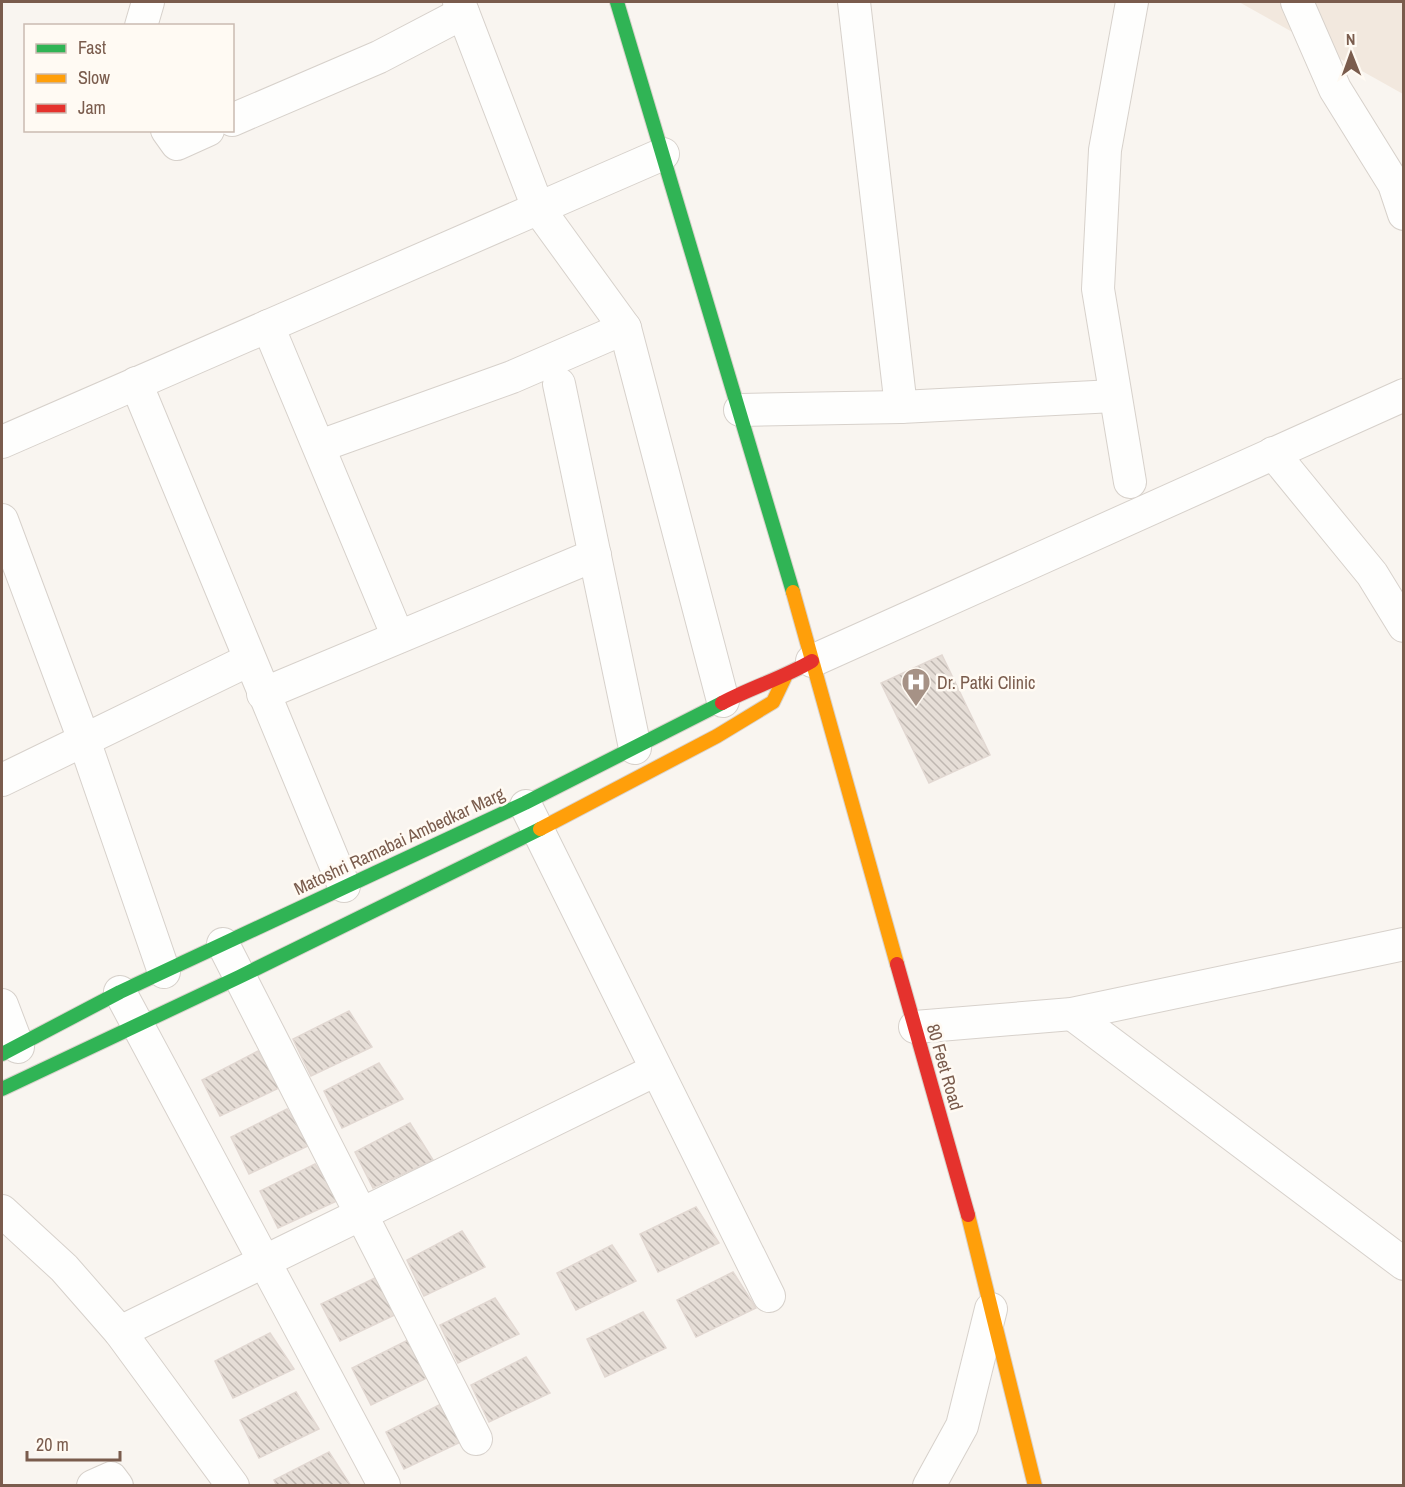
<svg xmlns="http://www.w3.org/2000/svg" width="1405" height="1487" viewBox="0 0 1405 1487" font-family="'Archivo Narrow',sans-serif">
<style>
.residential{fill:#f2e8de}
.building{fill:url(#building-back-hatch);stroke:#e2d8d2;stroke-width:1.5}
.lines{fill:none;stroke-linecap:round;stroke-linejoin:round}
.street-casing{stroke:#d7d1cb;stroke-width:34}
.fast-casing{stroke:#d9d2cb;stroke-width:16}
.slow-casing{stroke:#d9d2cb;stroke-width:16}
.jam-casing{stroke:#d9d2cb;stroke-width:16}
.street{stroke:#fefefd;stroke-width:32}
.fast{stroke:#30b455;stroke-width:14}
.slow{stroke:#ff9f0a;stroke-width:14}
.jam{stroke:#e5322d;stroke-width:14}
.labels{text-anchor:middle;dominant-baseline:central;stroke-width:5;stroke-linejoin:round;paint-order:stroke}
.poi-label{font-size:18px;fill:#7a5c4d;stroke:#fffaf3;text-anchor:start}
.street-label{font-size:18px;fill:#7a5c4d;stroke:#fffaf3}
</style>
<defs>
<pattern id="building-back-hatch" width="6" height="6" patternUnits="userSpaceOnUse" patternTransform="scale(1.5)"><rect width="6" height="6" fill="#e6ded7"/><path d="M-1 5l2 2M0 0l6 6M5-1l2 2" fill="none" stroke="#bfb7b1"/></pattern>
</defs>
<rect width="100%" height="100%" fill="#f9f5f0"/>
<polygon class="residential" points="1239,2 1403,2 1403,94"/>
<g class="building">
<polygon points="942,655 990,755 929,783 881,683"/>
<polygon points="349,1011 372,1047 311,1076 293,1039"/>
<polygon points="258,1051 281,1087 220,1116 202,1080"/>
<polygon points="379,1063 403,1099 342,1128 324,1091"/>
<polygon points="287,1109 310,1145 249,1174 231,1137"/>
<polygon points="410,1123 433,1160 373,1188 355,1152"/>
<polygon points="315,1164 339,1200 278,1228 260,1191"/>
<polygon points="696,1207 719,1243 658,1272 640,1234"/>
<polygon points="462,1231 485,1267 424,1296 407,1260"/>
<polygon points="612,1245 636,1281 576,1310 557,1273"/>
<polygon points="733,1272 756,1308 696,1337 677,1300"/>
<polygon points="377,1277 401,1312 340,1341 321,1304"/>
<polygon points="495,1298 519,1334 458,1363 440,1325"/>
<polygon points="643,1312 666,1348 605,1377 587,1339"/>
<polygon points="270,1333 294,1369 233,1398 215,1361"/>
<polygon points="408,1340 431,1376 371,1405 352,1368"/>
<polygon points="526,1357 550,1393 489,1422 471,1385"/>
<polygon points="296,1392 319,1429 259,1458 240,1420"/>
<polygon points="441,1404 465,1440 404,1469 386,1432"/>
<polygon points="329,1452 351,1486 277,1486 274,1480"/>
</g>
<g class="lines">
<g class="street-casing">
<g id="street">
<polyline points="459,2 538,208 625,328 723,701"/>
<polyline points="854,2 901,407"/>
<polyline points="1297,2 1335,89 1394,184 1404,214"/>
<polyline points="141,26 148,2"/>
<polyline points="232,120 379,57 463,13"/>
<polyline points="167,130 177,144 208,130"/>
<polyline points="268,326 398,637"/>
<polyline points="136,383 344,886"/>
<polyline points="559,384 635,748"/>
<polyline points="740,410 901,407 1114,396"/>
<polyline points="2,442 663,154"/>
<polyline points="320,446 512,377 625,328"/>
<polyline points="1273,453 1372,574 1404,626"/>
<polyline points="1130,482 1098,289 1105,150 1132,2"/>
<polyline points="2,520 84,740 164,972"/>
<polyline points="812,661 1404,395"/>
<polyline points="263,694 595,555"/>
<polyline points="2,780 249,660"/>
<polyline points="526,806 769,1296"/>
<polyline points="223,944 476,1439"/>
<polyline points="120,992 384,1485"/>
<polyline points="2,1005 18,1047"/>
<polyline points="1072,1014 1404,1264"/>
<polyline points="915,1027 1072,1014 1404,944"/>
<polyline points="2,1211 64,1268 120,1332 233,1486"/>
<polyline points="120,1332 656,1070"/>
<polyline points="93,1486 111,1478 117,1486"/>
<polyline points="929,1486 962,1426 991,1309"/>
</g>
</g>
<g class="fast-casing">
<g id="fast">
<polyline points="617,2 793,592"/>
<polyline points="2,1054 120,992 525,803 722,703"/>
<polyline points="2,1089 239,977 540,829"/>
</g>
</g>
<g class="slow-casing">
<g id="slow">
<polyline points="793,592 897,964"/>
<polyline points="540,829 717,736 773,702 785,677"/>
<polyline points="968,1215 1035,1486"/>
</g>
</g>
<g class="jam-casing">
<g id="jam">
<path d="M722,703c30,-16 61,-25 90,-42"/>
<polyline points="897,964 968,1215"/>
</g>
</g>
<use href="#street" class="street"/>
<use href="#fast" class="fast"/>
<use href="#slow" class="slow"/>
<use href="#jam" class="jam"/>
</g>
<defs>
<g id="hospital-pin" transform="scale(1.5)"><path d="M0 17L-7.5 6A9.5 9.5 0 1 1 7.5 6Z" fill="#a69286" stroke="#fffaf3"/><path d="M-5-5h3v3.5h4V-5h3V5h-3V1.5h-4V5h-3Z" fill="#fff"/></g>
</defs>
<g fill-rule="evenodd">
<use href="#hospital-pin" x="916" y="682"/>
</g>
<g class="labels">
<g class="poi-label">
<text x="937" y="682">Dr. Patki Clinic</text>
</g>
<g class="street-label">
<text transform="translate(399 841) rotate(-25)">Matoshri Ramabai Ambedkar Marg</text>
<text transform="translate(945 1067) rotate(74)">80 Feet Road</text>
</g>
</g>
<rect width="1405" height="1487" fill="none" stroke="#7a5c4d" stroke-width="6"/>
<rect x="24" y="24" width="210" height="108" fill="#fffaf3" stroke="#cabbb1" stroke-width="1.5"/>
<rect x="36" y="44" width="30" height="9" fill="#30b455" stroke="#cabbb1" stroke-width="1.5"/>
<text x="78" y="54" font-size="18" fill="#7a5c4d">Fast</text>
<rect x="36" y="74" width="30" height="9" fill="#ff9f0a" stroke="#cabbb1" stroke-width="1.5"/>
<text x="78" y="84" font-size="18" fill="#7a5c4d">Slow</text>
<rect x="36" y="104" width="30" height="9" fill="#e5322d" stroke="#cabbb1" stroke-width="1.5"/>
<text x="78" y="114" font-size="18" fill="#7a5c4d">Jam</text>
<g transform="translate(1351 54) rotate(359)" stroke="#fffaf3" stroke-width="4.5" paint-order="stroke">
<path d="M0-4.5L10 22L0 15L-10 22Z" fill="#7a5c4d"/>
<text y="-9" font-size="16" font-weight="bold" text-anchor="middle" fill="#7a5c4d">N</text>
</g>
<path d="M27 1451v9h93v-9" fill="none" stroke="#7a5c4d" stroke-width="3"/>
<text x="36" y="1451" font-size="18" fill="#7a5c4d" stroke="#fffaf3" stroke-width="4.5" paint-order="stroke">20 m</text>
</svg>
